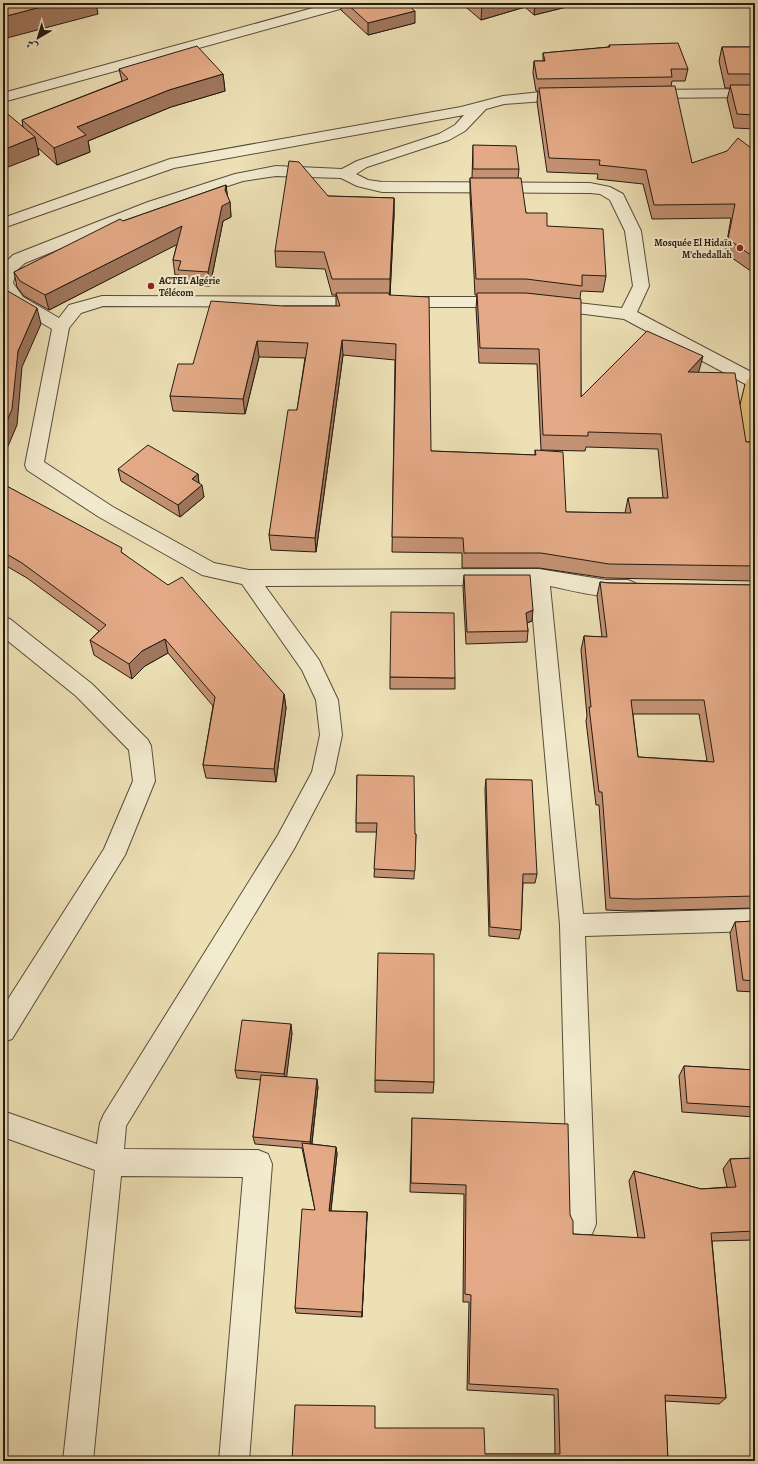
<svg xmlns="http://www.w3.org/2000/svg" width="758" height="1464" viewBox="0 0 758 1464" font-family="Alegreya,Amiri,serif">
<style>
.lines{fill:none;stroke-linecap:round;stroke-linejoin:round}
.minor-casing{stroke:#574c3a;stroke-width:2}
.major-casing{stroke:#251a11;stroke-width:2}
.minor{fill:#f3ebcf;fill-rule:evenodd}
.major{fill:#e6c07a;fill-rule:evenodd}
.wall{fill:#c49274;stroke:#251a11;fill-rule:evenodd}
.shaded-wall{fill:#a0775e;stroke:#251a11}
.building{fill:#e4aa87;stroke:#251a11;fill-rule:evenodd}
.poi-dot{fill:#8f2418;stroke:#f3ebcf;stroke-width:1.5}
.labels{text-anchor:middle;dominant-baseline:central;stroke-width:4;stroke-linejoin:round;paint-order:stroke}
.far-poi-label{font-size:10px;font-weight:bold;fill:#251a11;stroke:#f3ebcf;text-anchor:end}
</style>
<rect width="100%" height="100%" fill="#ede0b5"/>
<filter id="stains"><feTurbulence type="fractalNoise" baseFrequency=".005" numOctaves="4"/><feColorMatrix values="0 0 0 0 .2 0 0 0 0 .09 0 0 0 0 .02 0 0 0 .5 -.17"/></filter>
<radialGradient id="worn" r=".72"><stop offset=".6" stop-color="#630" stop-opacity="0"/><stop offset="1" stop-color="#630" stop-opacity=".3"/></radialGradient>
<g class="lines">
<g class="minor-casing">
<g id="minor">
<polygon points="331,3 353,3 351,6 3,102 3,93"/>
<polygon points="755,89 755,97 648,98 643,97 641,94 643,91 648,90"/>
<path d="M541,92l31,1 2,3 -2,3 -68,5 -18,5 -21,22 -16,9 -82,27 -11,7 12,6 14,2 208,1 20,4 13,7 18,37 8,55 -12,26 118,62v14l-6,-2 -125,-67 -79,-10 -3,-4 3,-4 6,-1 71,8 11,-22 -8,-55 -15,-31 -10,-6 -10,-1 -208,-1 -25,-6 -16,-8 -65,-2 -33,5 -83,27 -135,55 -9,8 -3,12 10,14 36,21 10,-13 33,-9 263,1 6,1 2,4 -2,4 -6,1 -262,-1 -22,7 -12,15 -25,134 69,45 101,56 35,7 290,-1 67,11h22l7,3 3,5 -3,5c-26,9 -59,-2 -85,-7l33,328 172,-5v22l-170,5 11,288 -4,10 -10,4 -10,-4 -4,-10 -8,-299 -30,-340 -265,1 54,74 19,40 4,35 -8,38 -40,76 -168,277 -2,23 134,1 10,4 4,10 -23,297h-30l24,-284 -122,-1 -28,285h-30l32,-291 -92,-33v-26l94,33 3,-21 4,-9 174,-279 34,-63 8,-37 -4,-35 -14,-30 -60,-86 -40,-9 -103,-58 -72,-47 -2,-5 27,-136 -41,-24 -8,-12v-28l10,-10 135,-53 87,-28 41,-8 66,3 15,-8 82,-27 16,-9 9,-10 -290,53 -171,60v-10l167,-59 291,-52 42,-11z"/>
<polygon points="399,297 507,297 513,298 515,302 513,306 507,307 399,307 393,306 391,302 393,298"/>
<polygon points="3,617 10,619 92,684 148,740 151,746 155,781 125,855 12,1039 3,1042 3,1007 104,849 133,781 129,750 76,696 3,637"/>
</g>
</g>
<g class="major-casing">
<polygon id="major" points="755,376 755,451 748,450 746,445 739,411 746,382 749,378"/>
</g>
<use href="#minor" class="minor"/>
<use href="#major" class="major"/>
</g>
<g class="wall">
<polygon points="341,3 406,3 415,23 368,35 341,10"/>
<polygon points="461,3 583,3 534,15 525,7 481,20"/>
<polygon points="609,45 688,69 685,81 672,81 671,86 692,163 755,151 755,274 725,253 731,218 652,219 643,184 597,179 598,174 547,172 537,102 538,91 536,91 533,73 534,61 543,61 543,53 609,47"/>
<polygon points="722,47 755,47 755,129 734,128 727,99 730,88 725,88 719,61"/>
<polygon points="119,69 223,74 225,91 171,107 88,141 90,152 57,165 38,148 39,155 23,127 22,120 122,81"/>
<polygon points="473,145 519,169 518,178 526,213 547,226 606,276 603,292 581,291 580,298 581,397 699,371 698,372 746,442 755,442 755,581 606,578 539,568 462,568 462,553 392,552 395,360 343,355 316,552 271,550 269,535 297,410 305,358 259,357 245,414 173,411 170,396 193,364 283,306 336,306 336,295 332,295 325,269 276,267 275,251 328,196 394,198 394,215 390,295 431,451 535,455 535,450 566,512 625,513 628,498 663,498 658,449 586,447 585,451 541,450 537,364 479,363 476,308 477,295 475,295 470,194 470,178 472,178"/>
<polygon points="226,185 227,196 230,202 231,217 223,221 210,286 181,285 179,275 175,275 173,260 177,244 49,310 24,296 17,287 14,272 123,221"/>
<polygon points="118,469 198,474 199,483 204,497 180,517 121,481"/>
<polygon points="3,484 124,554 284,694 286,708 276,782 206,778 203,765 213,706 168,653 145,666 132,679 94,655 90,640 99,631 27,578 3,564"/>
<polygon points="464,575 532,621 527,623 528,631 527,642 466,644 463,587"/>
<path d="M600,582l9,1 146,2v323l-124,3 -25,-1 -7,-105h-3l-10,-84 1,-5 -6,-66 3,-14 18,1 -5,-41zM633,714h66l8,47 -69,-4z"/>
<polygon points="390,677 455,678 455,689 390,689"/>
<polygon points="357,775 415,834 416,834 414,879 374,877 377,832 356,832"/>
<polygon points="486,779 537,874 535,883 523,883 521,930 519,939 489,936 485,789"/>
<polygon points="755,921 755,992 737,991 730,933 735,922"/>
<polygon points="292,1033 286,1077 318,1087 312,1144 336,1147 337,1154 331,1211 367,1212 362,1317 296,1313 295,1308 315,1210 302,1148 255,1144 253,1137 261,1080 237,1078 235,1070"/>
<polygon points="684,1066 755,1070 755,1117 682,1112 679,1076"/>
<polygon points="375,1080 434,1082 433,1093 375,1092"/>
<polygon points="412,1118 570,1215 573,1234 638,1238 629,1181 634,1171 701,1189 727,1187 723,1169 730,1159 755,1158 755,1240 712,1241 726,1398 719,1404 665,1401 668,1461 292,1461 485,1454 555,1454 554,1395 467,1390 469,1302 463,1302 464,1194 410,1192"/>
<polygon points="755,1416 755,1428 754,1417"/>
</g>
<g class="shaded-wall">
<polygon points="56,3 96,3 98,14 3,39 3,17"/>
<polygon points="489,3 525,3 525,7 481,20 482,5"/>
<polygon points="535,3 583,3 534,15"/>
<polygon points="415,11 415,23 368,35 368,23"/>
<polygon points="223,74 225,91 171,107 88,141 90,152 57,165 54,148 77,127 169,90"/>
<polygon points="35,137 39,155 3,169 3,150"/>
<polygon points="226,185 228,199 230,202 231,217 223,221 210,286 208,272"/>
<polygon points="394,198 394,215 390,295 390,279"/>
<polygon points="182,226 184,241 49,310 45,295"/>
<polygon points="37,308 41,324 22,367 17,425 3,458 3,431 18,351"/>
<polygon points="342,340 343,355 316,552 315,538"/>
<polygon points="257,341 259,357 245,414 243,399"/>
<polygon points="703,356 699,371 684,387 688,372"/>
<polygon points="198,474 199,486 192,479"/>
<polygon points="202,485 204,497 180,517 178,505"/>
<polygon points="533,610 532,621 524,624 526,613"/>
<polygon points="165,639 168,653 145,666 132,679 129,664 142,651"/>
<polygon points="284,694 286,708 276,782 274,769"/>
<polygon points="291,1024 292,1033 286,1082 284,1074"/>
<polygon points="317,1079 318,1087 311,1149 310,1142"/>
<polygon points="336,1147 337,1154 330,1217 329,1211"/>
<polygon points="367,1212 367,1219 362,1317 362,1312"/>
</g>
<g class="building">
<polygon points="3,3 56,3 3,17"/>
<polygon points="346,3 406,3 415,11 368,23"/>
<polygon points="479,3 489,3 482,5"/>
<polygon points="678,43 688,69 671,69 672,77 537,79 534,61 545,61 543,53 610,47 609,45"/>
<polygon points="197,46 223,74 169,90 77,127 86,135 54,148 22,120 128,79 119,69"/>
<polygon points="722,47 755,47 755,74 728,74"/>
<polygon points="730,85 755,85 755,115 737,114"/>
<polygon points="675,86 692,163 727,151 738,138 755,151 755,258 728,239 735,204 654,205 646,170 599,165 600,160 549,158 539,88"/>
<polygon points="3,110 35,137 3,150"/>
<polygon points="473,145 516,146 519,169 473,169"/>
<polygon points="289,161 299,162 328,196 394,198 390,279 332,279 324,252 275,251"/>
<polygon points="470,178 521,178 526,213 547,213 547,226 603,229 606,276 582,275 582,286 526,279 476,279"/>
<polygon points="226,185 225,190 230,202 222,206 208,272 178,270 181,261 173,260 182,226 45,295 20,281 14,272 120,219 123,221"/>
<polygon points="3,286 6,290 37,308 18,351 12,409 3,431"/>
<polygon points="336,293 389,293 389,295 429,297 431,451 536,455 535,450 563,452 566,512 631,513 628,498 668,498 661,434 588,432 588,436 543,435 539,349 480,348 477,293 526,293 581,299 581,397 647,331 703,356 688,372 735,373 746,442 755,442 755,566 609,564 541,553 464,553 463,538 392,537 396,344 342,340 315,538 269,535 288,410 297,410 308,343 257,341 243,399 170,396 178,364 193,364 211,301 283,306 340,306"/>
<polygon points="148,445 198,474 192,479 202,485 178,505 118,469"/>
<polygon points="3,484 122,548 121,552 168,585 182,577 284,694 274,769 203,765 215,697 165,639 142,651 129,664 90,640 106,625 22,563 3,552"/>
<polygon points="464,575 530,575 533,610 526,613 528,631 467,632"/>
<path d="M600,582l9,1 146,2v19h-3l3,12v280l-120,3 -25,-1 -8,-106h-3l-10,-85h2l-7,-71 23,1zM631,700h73l10,62 -76,-5z"/>
<polygon points="391,612 454,613 455,678 390,677"/>
<polygon points="357,775 414,776 415,834 416,834 415,871 374,869 377,823 356,823"/>
<polygon points="486,779 532,780 537,874 523,874 521,930 490,927"/>
<polygon points="755,921 755,981 743,980 735,922"/>
<polygon points="378,953 434,954 434,1082 375,1080"/>
<polygon points="242,1020 291,1024 284,1074 235,1070"/>
<polygon points="684,1066 755,1070 755,1107 687,1103"/>
<polygon points="261,1075 317,1079 310,1142 253,1137"/>
<polygon points="412,1118 568,1124 570,1215 573,1221 573,1234 645,1238 634,1171 701,1189 736,1187 730,1159 755,1158 755,1231 711,1233 726,1398 665,1395 668,1461 292,1461 295,1405 375,1406 375,1428 484,1428 485,1454 560,1454 558,1389 469,1384 471,1295 465,1294 466,1185 411,1183"/>
<polygon points="302,1143 336,1147 329,1211 367,1212 362,1312 295,1308 302,1209 315,1210"/>
</g>
<g class="poi-dot">
<circle cx="740" cy="248" r="4"/>
<circle cx="151" cy="286" r="4"/>
</g>
<g class="labels">
<g class="far-poi-label">
<text x="732" y="242">Mosquée El Hidaïa<tspan x="732" dy="12">M'chedallah</tspan></text>
<text x="159" y="280" text-anchor="start">ACTEL Algérie<tspan x="159" dy="12">Télécom</tspan></text>
</g>
</g>
<rect width="758" height="1464" fill="none" stroke="#ede0b5" stroke-width="16"/>
<rect x="4" y="4" width="750" height="1456" fill="none" stroke="#251a11" stroke-width="2"/>
<rect x="8" y="8" width="742" height="1448" fill="none" stroke="#251a11"/>
<g transform="translate(38 38) rotate(218)" stroke="#f3ebcf" stroke-width="3" paint-order="stroke">
<path d="M0-3L7 15L0 10L-7 15Z" fill="#251a11"/>
<text y="-6" font-size="11" font-weight="bold" text-anchor="middle" fill="#251a11">ش</text>
</g>
<rect width="100%" height="100%" filter="url(#stains)"/>
<rect width="100%" height="100%" fill="url(#worn)"/>
</svg>
